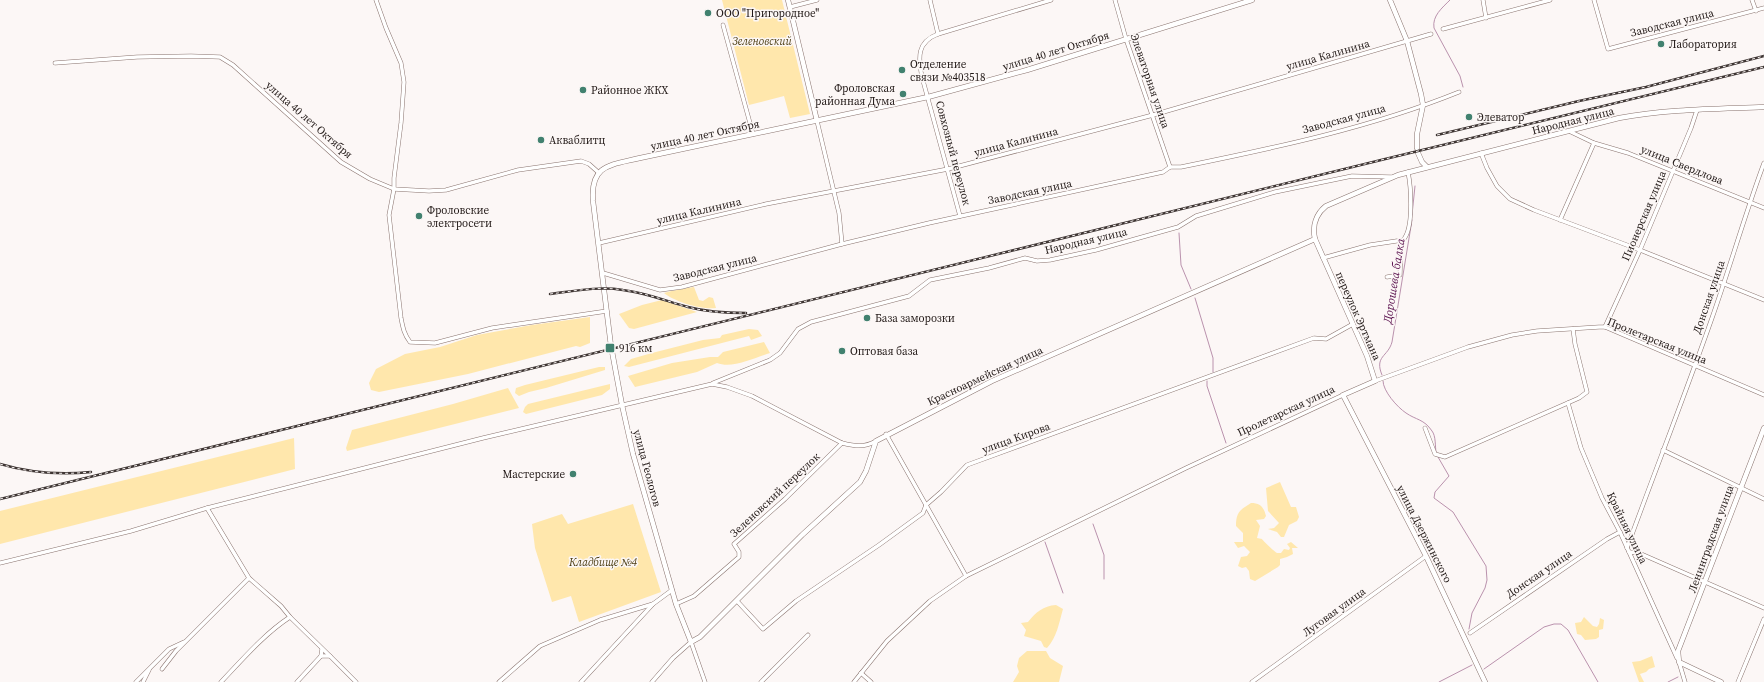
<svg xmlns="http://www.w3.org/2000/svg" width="1764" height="682" viewBox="0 0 1764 682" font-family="'Source Serif 4',serif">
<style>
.green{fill:#ffe7ac}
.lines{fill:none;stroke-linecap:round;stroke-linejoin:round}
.stream{stroke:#ba92ad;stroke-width:1}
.street-casing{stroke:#8a746f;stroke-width:4.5}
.secondary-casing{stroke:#8a746f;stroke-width:5.5}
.street{stroke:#fff;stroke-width:3.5}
.secondary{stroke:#fff;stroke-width:4.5}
.rail-casing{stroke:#3e3533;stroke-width:2.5}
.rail{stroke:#fcf7f6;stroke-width:1;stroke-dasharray:3;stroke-linecap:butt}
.poi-dot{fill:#41816f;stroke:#fcf7f6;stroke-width:1.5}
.labels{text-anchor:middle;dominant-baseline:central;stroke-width:3;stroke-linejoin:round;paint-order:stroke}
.poi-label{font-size:11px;fill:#211816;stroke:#fcf7f6;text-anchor:start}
.street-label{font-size:11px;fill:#211816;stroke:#fcf7f6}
.park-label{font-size:11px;font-style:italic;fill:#4b3c10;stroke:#fcf7f6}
.water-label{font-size:12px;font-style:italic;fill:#5b124f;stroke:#fcf7f6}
</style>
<rect width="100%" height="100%" fill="#fcf7f6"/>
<g class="green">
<polygon points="722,0 782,0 810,114 790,118 784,96 749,105"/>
<path d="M694,287l5,13 4,1 6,-4 4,1 3,10c-14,2 -41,-6 -52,-15 10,-3 19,-4 30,-6z"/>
<polygon points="662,300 697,312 634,329 629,328 619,314 642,305"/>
<polygon points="590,317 590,343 580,347 576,346 468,374 379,392 371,390 369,383 376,369 405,354 440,347 477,335 532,325"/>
<polygon points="749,329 758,330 762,336 751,340 749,336 629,367 624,366 631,359 652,353 703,340 720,338 722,335"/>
<path d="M764,342l6,11c-15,5 -38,16 -53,10l-20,9 -62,15 -7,-11 44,-13 38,-6h8l5,-5z"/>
<polygon points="599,367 605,367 605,370 546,388 529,392 519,396 515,393 516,388 525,385"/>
<polygon points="610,384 610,389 602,395 526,414 523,412 525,407 528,404"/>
<polygon points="508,388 519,408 347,451 346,448 352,430 453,404"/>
<polygon points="294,438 295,469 0,544 0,511"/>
<polygon points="1280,482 1291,507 1296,507 1299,517 1297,521 1289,525 1284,537 1281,537 1277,532 1268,529 1274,528 1279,523 1268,511 1266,488"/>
<path d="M1251,503c10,0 13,5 15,13l-2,3 -8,1 4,6 -3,12 5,1c1,2 12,12 15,14h4l3,-4 5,1 1,-2 -3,-4 4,-2 7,6h-6l1,6 -6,3 -7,2v6l-2,2 -23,14 -5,-2 -1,-8 -3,-4 -4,1 -4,-2 3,-9 6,-1 3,-4 -6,-6 -6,2 -4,-6h9v-9l-7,-7c0,-14 4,-16 15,-23z"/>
<polygon points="633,504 661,592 579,622 571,596 552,602 535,548 532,524 562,514 568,524"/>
<path d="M1056,605l7,4c-4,14 -6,28 -16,39l-3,-1 -3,-6 -17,-5 2,-6 -5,-7 7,-1c8,-10 15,-16 28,-17z"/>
<polygon points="1584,617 1593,626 1597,627 1599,624 1600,618 1604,620 1603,629 1599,630 1599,637 1596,639 1585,640 1581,635 1577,634 1575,623 1581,622"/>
<polygon points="1027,651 1046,651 1050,658 1063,666 1059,682 1013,682 1019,672 1017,666 1019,658"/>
<polygon points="1652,656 1655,667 1649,669 1646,672 1640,674 1644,682 1639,682 1632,662 1640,661"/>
</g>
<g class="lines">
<g class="stream">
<path d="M1450,0c-8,8 -18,16 -16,28l26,48 3,11"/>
<polyline points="1412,215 1415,186"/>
<polyline points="1179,233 1181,265 1191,289"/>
<polyline points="1195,298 1213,358 1213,372"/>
<path d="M1382,375c-8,-19 6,-18 10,-33l20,-122"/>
<polyline points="1207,381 1207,386 1226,443"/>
<path d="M1383,381c0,10 14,26 23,32 10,7 18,6 26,18 4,5 3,15 4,21"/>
<polyline points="1438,457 1449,476 1435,492 1434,498 1453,512 1486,566 1487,580 1485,588 1472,613 1469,629"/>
<polyline points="1093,524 1104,555 1104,579"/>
<polyline points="1045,542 1063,593"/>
<polyline points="1484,669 1544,627 1554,624 1561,624 1568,630 1598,682"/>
<polyline points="1439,682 1472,665"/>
<polyline points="1668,682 1678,677"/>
</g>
<g class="street-casing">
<g id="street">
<path d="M376,0l10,28 15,35 3,19 -3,41 -7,55v11l-5,26 12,103c2,10 3,16 9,24l25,1 57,-15 115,-17"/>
<polyline points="930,0 938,34"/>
<polyline points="1115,0 1126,39 1170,167"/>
<polyline points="1483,0 1486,18"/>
<polyline points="1594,0 1608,49 1764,8"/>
<polyline points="1752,0 1756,11"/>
<polyline points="790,7 817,0"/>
<polyline points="723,25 753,134"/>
<polyline points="1443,29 1550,0"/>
<polyline points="55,63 137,57 191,56 220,57 233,65 341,162 370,179 394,189 429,191 446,190 518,170 581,161 589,164 598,172"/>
<polyline points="817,121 839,213 842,244"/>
<polyline points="1571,132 1594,143 1628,153 1764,208"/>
<polyline points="1481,153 1487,168 1497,186 1510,199 1534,210 1640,250 1764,300"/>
<path d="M960,216l-38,-139c-4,-20 -5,-35 16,-43l113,-34"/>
<polyline points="1560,220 1594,143"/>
<polyline points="599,243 766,204 948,169 1153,115 1431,34"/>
<path d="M1323,258l47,-13 33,-5c11,-11 8,-53 5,-68"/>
<path d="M603,273l57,17 22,-3 160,-43 87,-21 234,-51 7,-5h11c93,-19 189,-39 278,-75"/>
<polyline points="1387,277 1400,275 1401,241"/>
<polyline points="1605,327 1640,250 1691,128 1697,110"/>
<polyline points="1375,381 1468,347 1512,335 1537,331 1599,327 1605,327 1764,395"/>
<polyline points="713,383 770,360 780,353 798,329 811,322 909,296 930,280 989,268 1025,258 1037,261 1050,260 1096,250 1178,227 1196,216 1275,192 1352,176 1391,177"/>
<polyline points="1568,403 1581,448 1602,498 1620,532 1677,658"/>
<polyline points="1425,428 1435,454 1445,457 1579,398 1587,392 1575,344 1573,329"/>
<polyline points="886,434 966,576"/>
<polyline points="1663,450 1764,499"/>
<polyline points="207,508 249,578 281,606 290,617 330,656"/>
<path d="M1627,548c28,-77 58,-153 85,-230 18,-51 33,-104 52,-155"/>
<polyline points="1629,552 1639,553 1764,608"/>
<path d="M0,563l131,-32 76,-23 276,-70 229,-54 15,3 25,9 90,47c12,3 22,5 34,-2"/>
<polyline points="737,601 763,629 796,601 879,545 923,513 926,505 941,492 967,465 1314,338 1326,339 1353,324"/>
<polyline points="676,604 694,596 739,557 739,552 734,544 785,499 842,443"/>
<polyline points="1470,633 1607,539 1620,532"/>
<polyline points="322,649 321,656 330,656 356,682"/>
<polyline points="1679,662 1685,682"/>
<polyline points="162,669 176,651 249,578"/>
<polyline points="861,673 871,682"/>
<polyline points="136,682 169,649 184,642"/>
<polyline points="143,682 149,670"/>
<path d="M221,682c21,-22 43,-48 69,-65"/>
<polyline points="297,682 321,656"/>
<polyline points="499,682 540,646 600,620 653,604"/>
<polyline points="581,682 653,604 672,590"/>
<polyline points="652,682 673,658 691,642 705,682"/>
<polyline points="761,682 808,635"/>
<polyline points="854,682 887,641 930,601 966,576 1186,468 1343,395"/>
<polyline points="1252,682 1426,556"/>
<polyline points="1738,682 1764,619"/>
</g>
</g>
<g class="secondary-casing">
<g id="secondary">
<polyline points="788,0 817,121"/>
<path d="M1252,0l-225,70 -99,27 -288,61c-29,7 -50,6 -47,43l18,145 11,59 11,49 43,150 15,38 9,-5 102,-102 58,-53 6,-11 10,-30 116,-60 323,-142"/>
<polyline points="1390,0 1407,41 1421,94 1423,105 1417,134 1417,148"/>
<polyline points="1418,153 1422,162 1427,167"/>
<path d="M1485,682l-59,-126 -83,-161 32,-14 -8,-25 -52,-117c-3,-13 1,-25 11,-33l72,-31 221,-57c48,-9 97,-9 145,-11"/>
<polyline points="1721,682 1679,662 1678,651 1764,428"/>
</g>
</g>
<use href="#street" class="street"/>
<use href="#secondary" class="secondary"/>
<g class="rail-casing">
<g id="rail">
<polyline points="1437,135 1579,101 1646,87 1764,56"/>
<path d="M550,294c24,-3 49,-8 73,-4 23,3 43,11 65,17 19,5 38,6 58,6"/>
<path d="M0,464c30,9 60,11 91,8"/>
<polyline points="0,499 1377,161 1764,67"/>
</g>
</g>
<use href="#rail" class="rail"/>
</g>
<g class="poi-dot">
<circle cx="708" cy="13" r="4"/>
<circle cx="1661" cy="44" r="4"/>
<circle cx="902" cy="70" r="4"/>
<circle cx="583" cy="90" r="4"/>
<circle cx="903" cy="94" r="4"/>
<circle cx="1469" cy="117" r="4"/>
<circle cx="541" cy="140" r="4"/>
<circle cx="419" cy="216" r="4"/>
<circle cx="867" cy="318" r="4"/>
<rect x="605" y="343" width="10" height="10" rx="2"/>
<circle cx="842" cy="351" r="4"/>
<circle cx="573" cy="474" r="4"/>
</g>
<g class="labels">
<g class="poi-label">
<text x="716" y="13">ООО "Пригородное"</text>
<text x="1669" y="44">Лаборатория</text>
<text x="910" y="64">Отделение<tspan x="910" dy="13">связи №403518</tspan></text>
<text x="895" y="88" text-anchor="end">Фроловская<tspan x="895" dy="13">районная Дума</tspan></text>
<text x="591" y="90">Районное ЖКХ</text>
<text x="1477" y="117">Элеватор</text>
<text x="549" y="140">Акваблитц</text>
<text x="427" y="210">Фроловские<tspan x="427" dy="13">электросети</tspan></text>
<text x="875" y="318">База заморозки</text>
<text x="619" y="348">916 км</text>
<text x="850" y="351">Оптовая база</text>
<text x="565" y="474" text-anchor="end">Мастерские</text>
</g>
<g class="street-label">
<text transform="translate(1672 23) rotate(-14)">Заводская улица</text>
<text transform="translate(1056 51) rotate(-17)">улица 40 лет Октября</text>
<text transform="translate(1328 55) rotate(-16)">улица Калинина</text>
<text transform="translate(1150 81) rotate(71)">Элеваторная улица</text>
<text transform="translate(1344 119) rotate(-15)">Заводская улица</text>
<text transform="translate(309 120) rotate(41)">улица 40 лет Октября</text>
<text transform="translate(1573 121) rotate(-14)">Народная улица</text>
<text transform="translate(705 135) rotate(-12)">улица 40 лет Октября</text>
<text transform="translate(1016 142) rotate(-15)">улица Калинина</text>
<text transform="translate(953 153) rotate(75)">Совхозный переулок</text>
<text transform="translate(1682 165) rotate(22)">улица Свердлова</text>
<text transform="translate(1030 192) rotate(-12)">Заводская улица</text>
<text transform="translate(699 211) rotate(-13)">улица Калинина</text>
<text transform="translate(1644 216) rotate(-67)">Пионерская улица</text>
<text transform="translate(1086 241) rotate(-13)">Народная улица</text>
<text transform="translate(715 268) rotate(-14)">Заводская улица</text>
<text transform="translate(1709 297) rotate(-71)">Донская улица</text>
<text transform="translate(1358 316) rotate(66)">переулок Эртмана</text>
<text transform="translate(1657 341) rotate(22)">Пролетарская улица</text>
<text transform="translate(985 376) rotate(-25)">Красноармейская улица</text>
<text transform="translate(1286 411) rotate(-25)">Пролетарская улица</text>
<text transform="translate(1016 438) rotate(-20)">улица Кирова</text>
<text transform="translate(647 468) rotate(75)">улица Геологов</text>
<text transform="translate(775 495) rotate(-43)">Зеленовский переулок</text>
<text transform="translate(1627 528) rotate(64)">Крайняя улица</text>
<text transform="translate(1424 534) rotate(63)">улица Дзержинского</text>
<text transform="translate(1711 539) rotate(-70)">Ленинградская улица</text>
<text transform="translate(1539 574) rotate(-34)">Донская улица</text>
<text transform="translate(1334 612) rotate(-36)">Луговая улица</text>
</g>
<g class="park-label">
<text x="762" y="41">Зеленовский</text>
<text x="603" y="562">Кладбище №4</text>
</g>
<g class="water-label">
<text transform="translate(1394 281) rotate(-81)">Дорошева балка</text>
</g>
</g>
</svg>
